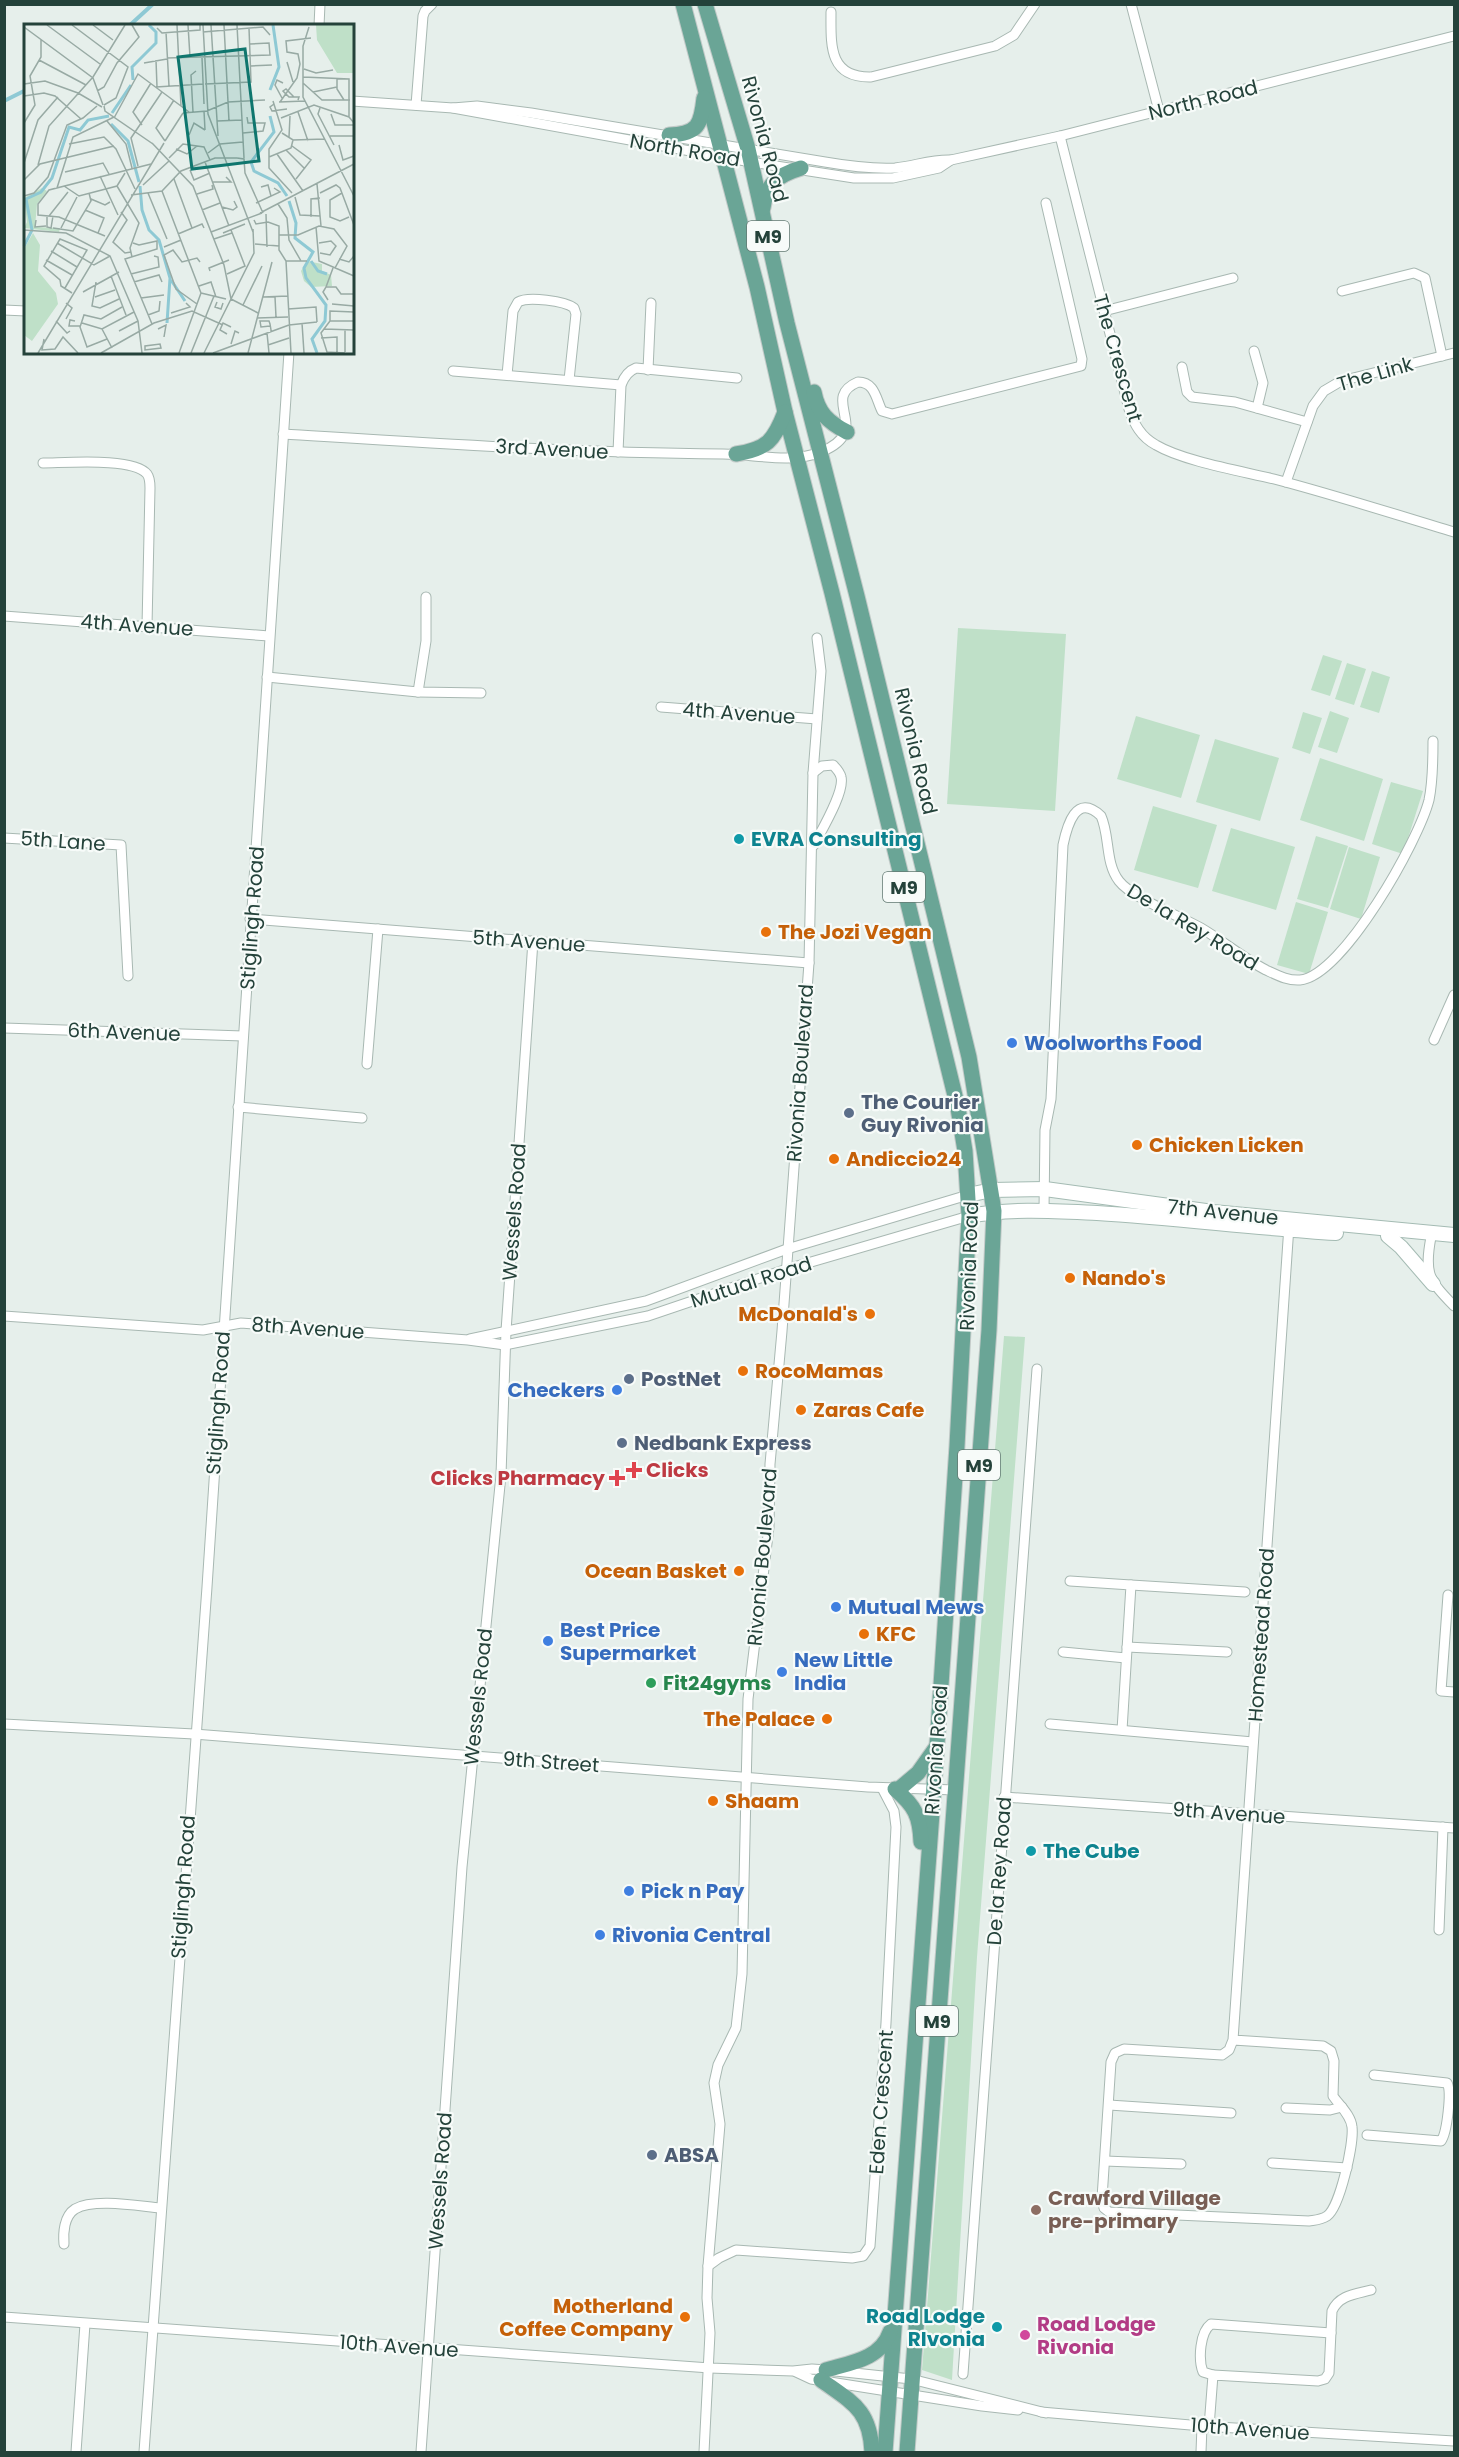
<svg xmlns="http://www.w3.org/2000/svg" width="1459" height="2457" viewBox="0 0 1459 2457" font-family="Poppins,sans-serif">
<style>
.green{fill:#bfe0c8}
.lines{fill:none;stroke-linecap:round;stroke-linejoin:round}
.stream{stroke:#8ec9d4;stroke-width:4}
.street-casing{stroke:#a8b8b2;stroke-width:11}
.secondary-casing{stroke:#a4bbb3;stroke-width:16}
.primary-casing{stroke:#c2cac8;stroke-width:17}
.street{stroke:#fff;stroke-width:9}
.secondary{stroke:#fff;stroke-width:14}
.primary{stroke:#6aa596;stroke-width:15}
.culture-dot{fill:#0f9aa8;stroke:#f7fbf9;stroke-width:2}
.food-dot{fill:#e8710a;stroke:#f7fbf9;stroke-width:2}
.shop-dot{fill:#3f7fe0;stroke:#f7fbf9;stroke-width:2}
.service-dot{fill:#5c6f8a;stroke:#f7fbf9;stroke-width:2}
.health-dot{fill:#e0444e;stroke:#f7fbf9;stroke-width:2}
.leisure-dot{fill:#2e9e5b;stroke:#f7fbf9;stroke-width:2}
.education-dot{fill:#8d6e63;stroke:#f7fbf9;stroke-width:2}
.hotel-dot{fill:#d1479c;stroke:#f7fbf9;stroke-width:2}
.labels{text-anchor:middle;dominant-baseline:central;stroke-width:4.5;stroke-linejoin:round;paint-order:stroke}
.shield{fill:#f7fbf9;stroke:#637a73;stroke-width:1.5}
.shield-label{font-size:18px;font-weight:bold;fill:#24423a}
.street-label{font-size:20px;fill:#24423a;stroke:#f7fbf9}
.culture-label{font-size:20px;font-weight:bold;fill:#0d838f;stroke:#f7fbf9;text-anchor:start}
.food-label{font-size:20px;font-weight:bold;fill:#c56008;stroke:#f7fbf9;text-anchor:start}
.shop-label{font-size:20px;font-weight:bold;fill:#366cbe;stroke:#f7fbf9;text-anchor:start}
.service-label{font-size:20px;font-weight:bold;fill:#4e5e75;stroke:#f7fbf9;text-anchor:start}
.health-label{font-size:20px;font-weight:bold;fill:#be3a42;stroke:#f7fbf9;text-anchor:start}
.leisure-label{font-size:20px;font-weight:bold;fill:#27864d;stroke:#f7fbf9;text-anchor:start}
.education-label{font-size:20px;font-weight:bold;fill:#785e54;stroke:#f7fbf9;text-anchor:start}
.hotel-label{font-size:20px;font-weight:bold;fill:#b23c85;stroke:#f7fbf9;text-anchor:start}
.inset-river{fill:none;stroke:#8ec9d4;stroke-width:3}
.inset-road{fill:none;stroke:#98aaa4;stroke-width:1.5}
.view{fill:#0f766e;fill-opacity:0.15;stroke:#0f766e;stroke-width:3}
.inset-edge{fill:none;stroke:#24423a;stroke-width:3}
</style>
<rect width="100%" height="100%" fill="#e6efeb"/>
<g class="green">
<polygon points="958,628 1066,634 1055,811 947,804"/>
<polygon points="1323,655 1342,661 1330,696 1311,690"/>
<polygon points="1347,663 1366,669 1354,705 1335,699"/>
<polygon points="1372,671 1390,677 1379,713 1360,707"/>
<polygon points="1330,711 1349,718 1337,753 1318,747"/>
<polygon points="1303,712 1322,718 1310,754 1292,748"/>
<polygon points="1136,716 1200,735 1181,798 1117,779"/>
<polygon points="1215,739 1279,758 1260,821 1196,802"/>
<polygon points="1320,758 1383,779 1364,841 1300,820"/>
<polygon points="1391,782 1423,791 1403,854 1372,844"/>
<polygon points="1153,806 1217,825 1198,888 1134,870"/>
<polygon points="1231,828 1295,847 1276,910 1212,891"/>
<polygon points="1316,836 1348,846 1328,908 1297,899"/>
<polygon points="1349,847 1380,857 1361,919 1330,909"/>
<polygon points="1296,902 1328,912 1309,974 1277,965"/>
<polygon points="1004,1336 1025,1337 977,1957 952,2380 922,2370"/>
</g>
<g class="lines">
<g class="stream">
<polyline points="129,26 153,4"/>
<polyline points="4,101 26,90"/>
</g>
<g class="street-casing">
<g id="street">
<polyline points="1131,4 1159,111"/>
<path d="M831,12c0,32 -3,66 40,65l124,-31 19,-11 21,-31"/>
<polyline points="319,26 320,4"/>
<polyline points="352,101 453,108 751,162 854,178 893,178 939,168 951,160"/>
<polyline points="416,105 423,16 425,11 432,4"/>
<path d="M453,108l24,-2 54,7 294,49c23,4 47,7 70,6 20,-2 37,-9 56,-8l109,-24 394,-100"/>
<path d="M1060,136l69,273c5,15 12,28 27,36 27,16 85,26 118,34 61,16 120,35 180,53"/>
<polyline points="1342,291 1414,273 1425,278 1442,356"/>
<polyline points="4,310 26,311"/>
<polyline points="1104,311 1233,278"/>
<polyline points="1254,351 1263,383 1257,408"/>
<polyline points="1182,367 1187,392 1192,397 1235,402 1307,422"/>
<polyline points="648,370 651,303"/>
<polyline points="453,371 621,385"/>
<path d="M507,375l6,-64 5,-9c10,-6 47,-1 56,6l2,6 -7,66"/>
<path d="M283,434c146,9 293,19 440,20 32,0 67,10 98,-2 54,-22 -3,-53 37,-70 17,0 18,17 24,29l10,3 189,-48 1,-7 -36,-156"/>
<path d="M618,452l3,-67c3,-8 7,-14 15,-17l101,10"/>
<path d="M43,463c21,0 91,-6 104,11 3,4 3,9 3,14l-3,138"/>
<polyline points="1286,482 1313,406 1324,391 1341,381 1454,353"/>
<polyline points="4,616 269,636"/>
<polyline points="267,677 418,692 481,693"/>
<polyline points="418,692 426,641 426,597"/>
<polyline points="661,707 817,719"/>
<path d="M813,773l9,-7 11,-1c4,4 7,7 8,12 4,15 -20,54 -27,68"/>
<polyline points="4,838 121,845 128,976"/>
<polyline points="250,919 809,963"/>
<polyline points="4,1028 243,1036"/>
<polyline points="1434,1040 1454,995"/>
<polyline points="367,1064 378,929"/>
<polyline points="238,1107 362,1118"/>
<path d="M1044,1210l1,-80 6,-31 12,-254c4,-19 13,-53 38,-29 9,20 4,47 18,65 13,17 61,35 82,47 22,13 42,30 65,42 11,5 22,11 34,10 43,-4 119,-140 129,-180 4,-19 4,-39 4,-59"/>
<path d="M1431,1237c-7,37 -2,43 23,69"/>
<polyline points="4,1316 203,1330 241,1323 468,1340 505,1345 648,1316 787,1269 969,1216"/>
<polyline points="470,1339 646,1301 787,1249 968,1195"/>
<polyline points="1070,1581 1131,1585 1122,1730"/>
<polyline points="1131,1585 1245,1592"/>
<polyline points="1448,1595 1441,1691 1454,1692"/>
<polyline points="1127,1647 1227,1652"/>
<polyline points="1063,1652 1126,1658"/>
<polyline points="4,1724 194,1734 868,1787 955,1790"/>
<polyline points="1050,1724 1253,1742"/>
<polyline points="1004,1797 1454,1828"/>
<polyline points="1439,1930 1443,1827"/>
<path d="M1233,2040l90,6 8,5 3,10 -1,35c6,9 18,19 19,31 2,16 -12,80 -25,89 -6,4 -12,4 -18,5l-200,-9 -5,-4 -2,-10 9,-136 4,-9 9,-4 98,6 7,-5 4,-10 56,-814"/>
<polyline points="1109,2105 1231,2113"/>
<polyline points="1286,2108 1330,2110 1342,2107"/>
<path d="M1367,2135l74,6c6,-8 11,-50 6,-58l-73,-8"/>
<polyline points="1105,2161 1181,2164"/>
<polyline points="1272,2163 1347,2168"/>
<path d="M64,2244c-1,-11 0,-28 11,-35 19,-11 63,-3 85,-1"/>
<polyline points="708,2266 719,2258 736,2250 852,2258 863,2256 870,2246 886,2023 896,1827 894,1811 882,1788"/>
<polyline points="4,2317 710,2368 793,2371 812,2369 826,2370 911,2379 1046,2413"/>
<polyline points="796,2372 811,2379 982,2406 1018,2410"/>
<polyline points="963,2374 1037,1369"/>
<path d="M1213,2375l-10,-3c-5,-13 -3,-40 8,-48l120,9"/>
<polyline points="1041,2412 1202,2426 1454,2441"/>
<path d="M1209,2427l4,-52 105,6 7,-2 4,-6 3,-62c7,-16 24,-17 39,-21"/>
<polyline points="76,2452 85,2324"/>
<polyline points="144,2452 207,1587 289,352"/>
<polyline points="421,2452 462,1867 501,1475 506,1331 533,941"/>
<polyline points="704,2452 710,2333 707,2298 708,2266 720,2124 714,2083 718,2065 736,2028 742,1974 748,1699 769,1527 770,1464 782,1331 809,963 813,773 821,671 817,638"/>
<polyline points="1201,2452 1202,2426"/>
</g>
</g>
<g class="secondary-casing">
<g id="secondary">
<polyline points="968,1195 992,1190 1045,1189 1213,1212 1454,1235"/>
<path d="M969,1216c42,-8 85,-5 128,-3 80,5 159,15 239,20"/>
<polyline points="1388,1236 1401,1247 1433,1284"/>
</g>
</g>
<g class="primary-casing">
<g id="primary">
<polyline points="683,4 757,287 785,412 832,593 958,1108 965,1151 969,1216 957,1446 937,1745 885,2452"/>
<polyline points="705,4 748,149 787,323 857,596 969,1057 994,1211 989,1330 907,2452"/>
<path d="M669,135c29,-1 32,-10 35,-37"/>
<path d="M763,208c3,-24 15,-33 38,-40"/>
<path d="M814,392c4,21 14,30 33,40"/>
<path d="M736,454c31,-5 38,-13 49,-42"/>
<path d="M895,1789c20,17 25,27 26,53"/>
<polyline points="899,1789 918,1773 935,1749"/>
<path d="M826,2370c24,-7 55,-11 64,-38"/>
<path d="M821,2380c32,23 49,30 51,72"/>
</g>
</g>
<use href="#street" class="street"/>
<use href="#secondary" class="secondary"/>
<use href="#primary" class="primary"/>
</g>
<g class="culture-dot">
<circle cx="739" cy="839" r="6"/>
<circle cx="1031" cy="1851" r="6"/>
<circle cx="997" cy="2327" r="6"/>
</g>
<g class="food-dot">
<circle cx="766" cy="932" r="6"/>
<circle cx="1137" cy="1145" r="6"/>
<circle cx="834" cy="1159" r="6"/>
<circle cx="1070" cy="1278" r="6"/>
<circle cx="870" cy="1314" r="6"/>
<circle cx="743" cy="1371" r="6"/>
<circle cx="801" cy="1410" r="6"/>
<circle cx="739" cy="1571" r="6"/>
<circle cx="864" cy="1634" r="6"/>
<circle cx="827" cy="1719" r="6"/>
<circle cx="713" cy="1801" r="6"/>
<circle cx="685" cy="2317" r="6"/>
</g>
<g class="shop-dot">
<circle cx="1012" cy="1043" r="6"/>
<circle cx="617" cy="1390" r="6"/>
<circle cx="836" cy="1607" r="6"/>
<circle cx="548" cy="1641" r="6"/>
<circle cx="782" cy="1672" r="6"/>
<circle cx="629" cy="1891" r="6"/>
<circle cx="600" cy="1935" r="6"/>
</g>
<g class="service-dot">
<circle cx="849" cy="1113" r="6"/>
<circle cx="629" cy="1379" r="6"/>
<circle cx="622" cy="1443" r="6"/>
<circle cx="652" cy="2155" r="6"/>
</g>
<g class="health-dot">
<path d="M631 1461h6v6h6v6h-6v6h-6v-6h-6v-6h6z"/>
<path d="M614 1469h6v6h6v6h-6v6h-6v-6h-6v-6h6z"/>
</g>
<circle class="leisure-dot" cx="651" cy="1683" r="6"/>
<circle class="education-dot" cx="1036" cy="2210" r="6"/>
<circle class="hotel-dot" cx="1025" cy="2335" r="6"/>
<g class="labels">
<g class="shield">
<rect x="747" y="221" width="42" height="30" rx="4.5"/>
<rect x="883" y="872" width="42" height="30" rx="4.5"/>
<rect x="958" y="1450" width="42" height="30" rx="4.5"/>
<rect x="916" y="2006" width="42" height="30" rx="4.5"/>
</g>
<g class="shield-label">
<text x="768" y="236">M9</text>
<text x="904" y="887">M9</text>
<text x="979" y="1465">M9</text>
<text x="937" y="2021">M9</text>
</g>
<g class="street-label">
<text transform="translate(1203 100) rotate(-14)">North Road</text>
<text transform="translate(765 139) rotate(75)">Rivonia Road</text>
<text transform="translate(685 150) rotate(10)">North Road</text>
<text transform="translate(1118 358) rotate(74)">The Crescent</text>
<text transform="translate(1375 374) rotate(-16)">The Link</text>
<text transform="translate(552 449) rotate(3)">3rd Avenue</text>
<text transform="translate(137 625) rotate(4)">4th Avenue</text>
<text transform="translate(739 713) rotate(4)">4th Avenue</text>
<text transform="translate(916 751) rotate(77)">Rivonia Road</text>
<text transform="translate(63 841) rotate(4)">5th Lane</text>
<text transform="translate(252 918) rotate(-86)">Stiglingh Road</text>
<text transform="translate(1193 927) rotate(31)">De la Rey Road</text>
<text transform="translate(529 941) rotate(4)">5th Avenue</text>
<text transform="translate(124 1032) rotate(2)">6th Avenue</text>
<text transform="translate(800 1073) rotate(-86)">Rivonia Boulevard</text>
<text transform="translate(514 1212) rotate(-86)">Wessels Road</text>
<text transform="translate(1223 1212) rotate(6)">7th Avenue</text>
<text transform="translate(969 1266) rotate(-88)">Rivonia Road</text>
<text transform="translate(751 1282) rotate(-18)">Mutual Road</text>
<text transform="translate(308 1328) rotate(4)">8th Avenue</text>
<text transform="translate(218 1403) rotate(-86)">Stiglingh Road</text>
<text transform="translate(762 1557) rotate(-85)">Rivonia Boulevard</text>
<text transform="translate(1261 1635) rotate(-86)">Homestead Road</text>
<text transform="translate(478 1697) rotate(-84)">Wessels Road</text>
<text transform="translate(936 1750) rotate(-86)">Rivonia Road</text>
<text transform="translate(551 1762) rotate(4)">9th Street</text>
<text transform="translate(1229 1813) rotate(4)">9th Avenue</text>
<text transform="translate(999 1871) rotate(-86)">De la Rey Road</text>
<text transform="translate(183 1887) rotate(-86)">Stiglingh Road</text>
<text transform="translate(881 2102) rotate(-86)">Eden Crescent</text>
<text transform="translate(440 2181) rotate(-86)">Wessels Road</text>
<text transform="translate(399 2346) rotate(4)">10th Avenue</text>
<text transform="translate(1250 2429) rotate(4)">10th Avenue</text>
</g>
<g class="culture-label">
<text x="751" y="839">EVRA Consulting</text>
<text x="1043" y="1851">The Cube</text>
<text x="985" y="2316" text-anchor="end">Road Lodge<tspan x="985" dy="23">RIvonia</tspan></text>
</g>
<g class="food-label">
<text x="778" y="932">The Jozi Vegan</text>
<text x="1149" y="1145">Chicken Licken</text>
<text x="846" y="1159">Andiccio24</text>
<text x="1082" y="1278">Nando's</text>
<text x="858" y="1314" text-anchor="end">McDonald's</text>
<text x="755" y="1371">RocoMamas</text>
<text x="813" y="1410">Zaras Cafe</text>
<text x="727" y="1571" text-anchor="end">Ocean Basket</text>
<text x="876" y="1634">KFC</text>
<text x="815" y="1719" text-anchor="end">The Palace</text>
<text x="725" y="1801">Shaam</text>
<text x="673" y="2306" text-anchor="end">Motherland<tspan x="673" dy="23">Coffee Company</tspan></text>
</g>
<g class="shop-label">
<text x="1024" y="1043">Woolworths Food</text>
<text x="605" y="1390" text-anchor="end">Checkers</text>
<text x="848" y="1607">Mutual Mews</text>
<text x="560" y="1630">Best Price<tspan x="560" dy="23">Supermarket</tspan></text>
<text x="794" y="1660">New Little<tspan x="794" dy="23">India</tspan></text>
<text x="641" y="1891">Pick n Pay</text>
<text x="612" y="1935">Rivonia Central</text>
</g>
<g class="service-label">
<text x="861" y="1102">The Courier<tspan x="861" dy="23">Guy Rivonia</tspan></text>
<text x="641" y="1379">PostNet</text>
<text x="634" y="1443">Nedbank Express</text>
<text x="664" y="2155">ABSA</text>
</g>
<g class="health-label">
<text x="646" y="1470">Clicks</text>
<text x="605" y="1478" text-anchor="end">Clicks Pharmacy</text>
</g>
<g class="leisure-label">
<text x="663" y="1683">Fit24gyms</text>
</g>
<g class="education-label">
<text x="1048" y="2198">Crawford Village<tspan x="1048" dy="23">pre-primary</tspan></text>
</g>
<g class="hotel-label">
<text x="1037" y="2324">Road Lodge<tspan x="1037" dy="23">Rivonia</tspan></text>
</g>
</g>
<g transform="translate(24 24)">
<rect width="330" height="330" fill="#e6efeb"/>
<path d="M292,1h38v48h-17l-20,-33zM18,164l5,3 -10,13 -2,23 25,1 -1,4 -35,-4 3,-6 -3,-24zM9,209l7,12 -2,26 18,22 2,11 -26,37 -8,-6v-86zM283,237l15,3v7l9,4 1,11 -21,1 -7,-6 -3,-10z" fill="#bfe0c8"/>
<path class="inset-river" d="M109,56l-1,-13 24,-24v-11l-7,-7M246,66l9,-23 -6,-42M88,89l19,-28M246,92l4,16 -23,30 3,9 24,12 9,13M87,100l17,17 11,41M116,162l2,24 7,20 10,10 11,38 -3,45M265,177l7,22 -1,15 18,14 -9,16 2,10 20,27 -1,16 -13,18 5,14M0,222l8,-16 -6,-31 15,-7 11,-14 17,-51 11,3 8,-10 21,-4M287,237l7,10 9,3M147,256l14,21"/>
<path class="inset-road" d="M23,1l53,39M48,1l56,42 -12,31 -12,7M69,1l20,15M153,1l4,81M164,1l2,32M179,1l5,89 45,118M187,1l7,111M200,1l5,96M213,1l7,133M0,3l69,51 10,27M285,3l-6,19v51l51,99M133,4l5,5 38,-3v-5M142,8l3,54M179,8l60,-5 7,8M174,33l72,-2 -1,-12 -19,1M143,34l31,-1M178,34l2,46M15,36l47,25M132,36l1,27M263,38l6,20M120,39l23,-4M227,42l21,-1M280,45l12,4 17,-3M279,53l46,2v38M313,55v10l7,11M279,59l19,17h28M0,60l21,-3 33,12 24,14M181,60l46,-2 -2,-54M132,63l47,-3M73,67l7,-4 13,-24 22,-26 -7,-12M289,68l24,-5M0,72l20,-3 11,3 26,23M270,73l-8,-8 -3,2 6,6h10l-1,3M258,74l-7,-13 2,-5 6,3M249,77l9,29 -13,19v19l23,25M255,78l26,-1M256,78l17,-24 3,-14 -2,-10 -11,-2 -1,-11 25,-3M250,80l-4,3 2,4 15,-2M80,82l1,5 48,33M296,84l-2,6 16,31M180,87l1,19M169,88l-2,-37 5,-4M274,88l10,29M159,89l24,-2 21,-9 37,-2M307,90l4,11h19M90,94l24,-44 51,38M257,94l33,-13 35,12 5,6M83,97l19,23 6,24M193,97l25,-1M0,99l11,-18 -5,-29 11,-19v-18M118,101l-9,-13 18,-29M219,109l20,-2 2,-8h-17l-1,-6M258,109l11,7 32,-1M165,111l5,-12 11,7M306,112h24M265,113l1,-21M141,117l-9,-13 18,-28M141,117l18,-28M128,119l41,43 31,79 7,34M45,120l35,-7 12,12 19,40M315,121l4,15 11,-4M268,122l19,14 -15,19M152,125l11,5 10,-8M262,126l19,19M184,129l12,-9 23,-2M253,130l26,37M245,133l22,-9 2,-8M145,134l14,-14 21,3 6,13M213,134l7,1 1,14 18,40M181,138l24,64M0,139l14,-43 20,-23M14,141l11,-39 44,-49 32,-52M114,142l-7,-28 31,-46M166,146l4,10 16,-7M41,148l38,-9 6,11M76,152l18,39M150,155l18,49M0,156l16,-16 74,-18M188,158h19l-5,-5M293,160l4,42M119,161l26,-24M40,162l15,10 38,-10 8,-13M93,162l22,37 -9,25 2,9M237,163l7,-2 3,11M33,164l16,-51 41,-20M138,167l39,102M124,169l19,46M296,169l16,-8 4,3 14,37M318,169l-12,7v17l10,4 9,-4M173,170l16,-5 -1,-4M107,171l31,-4 19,-20 34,-13h22M0,172l10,-3 14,-16 19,-52 16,-7 14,-12M271,173l5,18 20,1M67,175l14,6 5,-3M232,179l24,-11 -6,-4M254,180l9,14 2,22 12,21M198,183l11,3 4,-3 -3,-6M61,186l19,8 -6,15M178,186l18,-7M97,188l6,8 -14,22 12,11 6,-1M236,189l94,-49M242,190l1,33M23,192v11l4,1 2,-12M25,192l19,-24M287,193v-18l9,-1M12,196l-1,7 11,-1M230,196l2,4 12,-2 11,4v24l7,11 5,92M292,203l3,34 35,15M29,204l20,3 18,-30 -2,-8M37,204l16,-31M0,206l42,3 44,23 28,65 4,32M187,208l51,-19M199,209l22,-9M154,210l24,-10 2,4M255,211h19l21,-9 15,3 13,17 -12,22M81,212l-46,-19 -21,-2v-11l11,-14 102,-26M190,215l18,-6M33,219l37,22 16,-9M109,219l6,2 18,-4v8l-32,10 27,65M295,219l12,-2 5,5 -6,9 -10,-2M231,220l24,2M140,223l17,-7M27,227l26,16M315,235l10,3 5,-6M22,236l26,15M262,237h21M186,247l-1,-3 20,-8M107,250l28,-7 -1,-10 -4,-1M203,250l18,-8 -14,-36M87,252l15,39M72,258l-4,24 8,2 19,-9M110,258l25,-7 3,7M175,262l12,-4 5,15M302,263l7,-19M41,264l22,-38 -27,-11 -16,27 16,14 1,6 11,7M59,268l36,-20M177,269l25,6M71,273l20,-7M239,273l25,-1M251,273l1,20M117,274l23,-3M207,275l27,14M304,276l-5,-8 3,-5h10l5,7h13M193,278l-2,5 6,2 2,-6M42,279l6,5 -6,11M173,280l-21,-15 -12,-34 9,-5 9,12 15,-4 3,4M308,280l22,2M219,281l19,-39M264,285l28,-2 1,15M147,289l19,-6 -4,-4M124,291l11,-4 1,-10M233,294l31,-1M32,297l11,12 3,-2M51,297l-5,-1 -1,6h12M306,297h24M58,299l20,6 32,-17M278,299l2,30M265,301l28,-3M246,302l-9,1 -1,-6h9l1,3 1,6v2M78,305l10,19M134,305l8,-4 -2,12M300,305l30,1M95,307l19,-10M243,309l2,20M203,310l-7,-4 3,-7 8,4M297,314l16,-1v15M20,315l-2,11 13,-1 8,-12 15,16M83,315l-20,8 -7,-20 4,-12 17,4 21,-12M136,320l1,4 -16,2v-4zM207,320l4,-13 4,2M244,321l21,-7M321,328v-22M14,329l126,-210M77,329l53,-30 38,-12 31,14M155,329l22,-60M167,329l23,-57M180,329l50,-100 -1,-24M189,329l76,-28M224,329l24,-91M321,329l-18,-1 -6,-19 9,-12v-10l24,1"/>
<path class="view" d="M221,25l14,112 -67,8 -14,-112z"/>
<rect width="330" height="330" class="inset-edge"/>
</g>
<rect width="1459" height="2457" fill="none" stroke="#24423a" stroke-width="12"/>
</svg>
